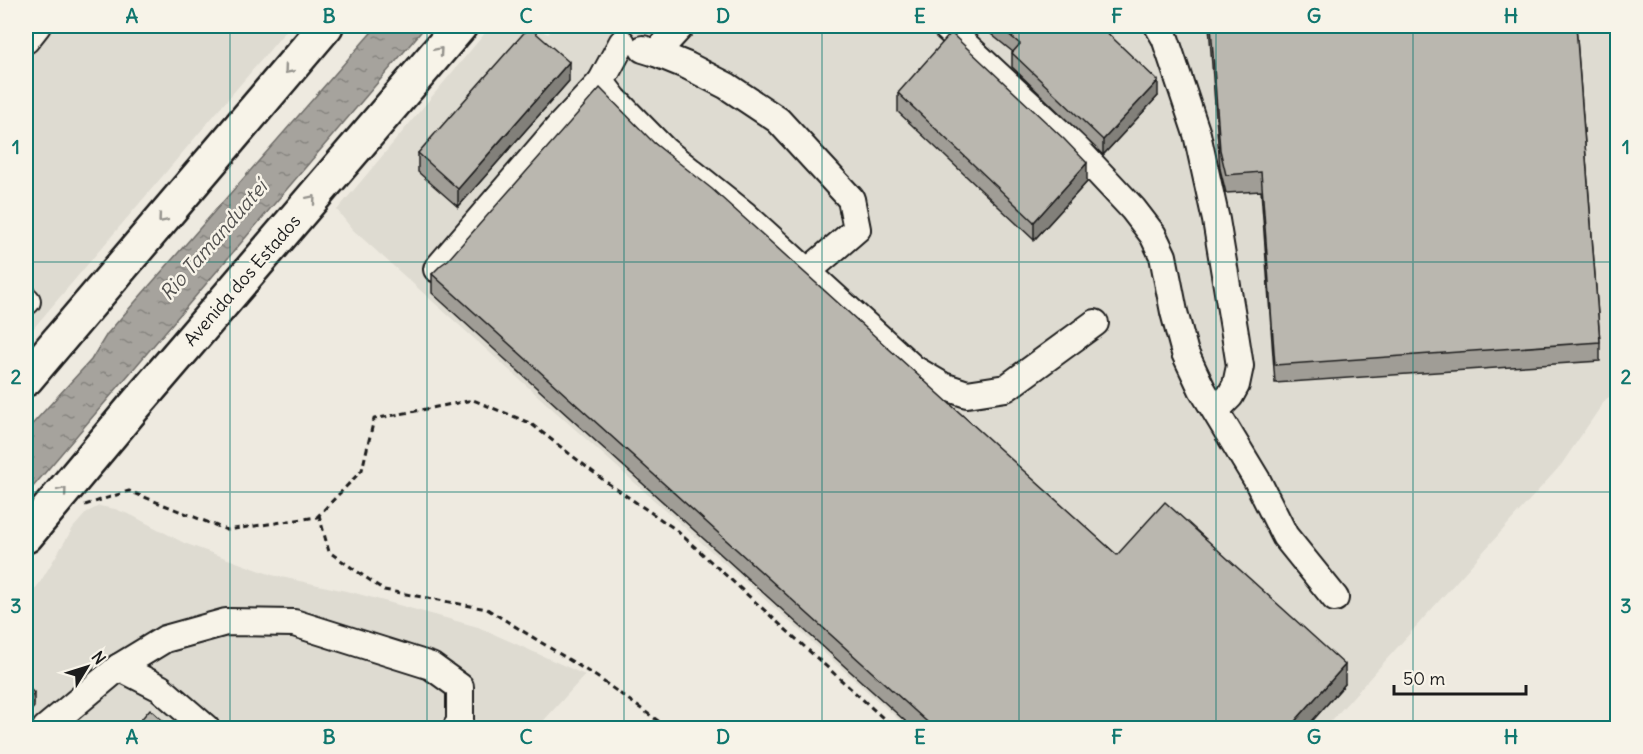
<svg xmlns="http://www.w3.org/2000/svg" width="1643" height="754" viewBox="0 0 1643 754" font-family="Delius,sans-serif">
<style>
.built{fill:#dedbd1}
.water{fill:url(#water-ripples);stroke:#6f6d69;stroke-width:1.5}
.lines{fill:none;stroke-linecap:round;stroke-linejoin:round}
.minor-casing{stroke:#1c1c1c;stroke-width:30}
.highway-casing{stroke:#1c1c1c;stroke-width:38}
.path{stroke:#1c1c1c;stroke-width:3;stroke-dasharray:6 4.5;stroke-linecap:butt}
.minor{stroke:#f7f3e8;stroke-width:26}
.highway{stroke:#f7f3e8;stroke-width:33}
.wall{fill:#a09d96;stroke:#1c1c1c;stroke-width:1.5}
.shaded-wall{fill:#82807a;stroke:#1c1c1c;stroke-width:1.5}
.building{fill:#bab7af;stroke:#1c1c1c;stroke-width:1.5}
.oneway{stroke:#94928c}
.grid{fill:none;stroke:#0f766e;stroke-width:1.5;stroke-opacity:0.55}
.labels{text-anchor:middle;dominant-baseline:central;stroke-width:5;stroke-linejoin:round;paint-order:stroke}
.street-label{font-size:18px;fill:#1c1c1c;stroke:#f7f3e8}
.water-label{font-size:20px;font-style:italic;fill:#535250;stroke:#f7f3e8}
.neatline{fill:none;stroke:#0f766e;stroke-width:2}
.grid-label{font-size:20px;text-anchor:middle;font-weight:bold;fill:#0f766e}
</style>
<defs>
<pattern id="water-ripples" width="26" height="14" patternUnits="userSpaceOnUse" patternTransform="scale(1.5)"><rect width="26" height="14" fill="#a6a39d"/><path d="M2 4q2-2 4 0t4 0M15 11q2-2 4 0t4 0" fill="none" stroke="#86847f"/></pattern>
</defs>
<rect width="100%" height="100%" fill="#eeeae0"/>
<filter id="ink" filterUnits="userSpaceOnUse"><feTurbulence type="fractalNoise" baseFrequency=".0167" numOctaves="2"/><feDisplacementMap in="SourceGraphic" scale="12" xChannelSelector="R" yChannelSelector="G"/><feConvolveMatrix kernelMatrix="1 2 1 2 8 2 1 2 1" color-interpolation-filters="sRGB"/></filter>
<g filter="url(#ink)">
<g class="built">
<polygon points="26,26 290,26 26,337"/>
<polygon points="491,26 531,26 548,34 555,26 1611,26 1618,119 1617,392 1606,399 1561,465 1325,728 908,728 352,229 337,210"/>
<polygon points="99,506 115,509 133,516 184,543 272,575 355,593 478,627 585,675 537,728 26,728 26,600 39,584 73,528 87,512"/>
</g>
<polygon class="water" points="377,26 426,26 26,495 26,431 91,360 107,334"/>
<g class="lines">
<g class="minor-casing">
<g id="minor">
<polyline points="945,26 1075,147 1133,209 1153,235 1163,256 1174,312 1185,353 1202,389 1257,480 1285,536 1335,598"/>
<polyline points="1158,26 1165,38 1197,134 1216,220 1235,334 1240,366 1236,385 1230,396 1216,410"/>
<polyline points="26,40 37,26"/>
<polyline points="622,43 601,82 614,99 665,151 745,215 914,369 943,386 967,394 1006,388 1095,323"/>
<polyline points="643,49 656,53 681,26"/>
<polyline points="656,53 688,66 727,86 778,120 851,199 857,229 807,272"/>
<polyline points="437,269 558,128 601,82"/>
<polyline points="26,300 27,301"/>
<polyline points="119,667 160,688 206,728"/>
<polyline points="46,728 119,667 165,639 226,622 294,623 431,666 460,687 460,722 456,728"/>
</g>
</g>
<g class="highway-casing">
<g id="highway">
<polyline points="26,379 326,26"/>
<polyline points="26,536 132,409 460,26"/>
</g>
</g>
<g class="path">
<polyline points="85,505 129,491 227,530 317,517 362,470 374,419 473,400 530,423 606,482 675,529 894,728"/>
<polyline points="319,515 329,552 384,590 487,609 597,677 668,728"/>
</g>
<use href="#minor" class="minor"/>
<use href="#highway" class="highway"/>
</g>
<g class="wall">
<polygon points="981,26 1110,26 1105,30 1158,96 1103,155 1012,67 1012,53 1013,52"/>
<polygon points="1209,26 1576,26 1600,342 1600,361 1275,383 1261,191 1226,193 1220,169"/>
<polygon points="569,81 458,207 418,172 418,153"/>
<polygon points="898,93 1087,182 1034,240 898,112"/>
<polygon points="654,143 1117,555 1345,684 1305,729 914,729 432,293 432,274"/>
</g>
<g class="shaded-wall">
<polygon points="1098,26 1110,26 1098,38"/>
<polygon points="569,62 569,81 458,207 458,189"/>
<polygon points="1158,81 1158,96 1103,155 1103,140"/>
<polygon points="1087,163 1087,182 1034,240 1034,222"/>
<polygon points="1345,665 1345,684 1305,729 1288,729"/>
<polygon points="34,693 34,707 26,717 26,703"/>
</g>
<g class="building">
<polygon points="999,26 1100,26 1158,81 1103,140 1012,53 1020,44"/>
<polygon points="1211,26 1576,26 1600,342 1275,365 1261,172 1226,175 1220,150"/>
<polygon points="529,27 569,62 458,189 418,153"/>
<polygon points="951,33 1064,139 1087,163 1034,222 898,93"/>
<polygon points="600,88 654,143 712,189 1117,555 1165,502 1345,665 1288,729 935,729 432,274 441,265 448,260"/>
<polygon points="26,685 34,693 26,703"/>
<polygon points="150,709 172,729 133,729"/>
</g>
<defs><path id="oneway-chevron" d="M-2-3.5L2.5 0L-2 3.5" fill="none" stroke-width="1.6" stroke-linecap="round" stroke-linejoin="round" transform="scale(1.5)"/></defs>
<g class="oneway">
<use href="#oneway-chevron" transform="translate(439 51) rotate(-49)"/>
<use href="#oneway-chevron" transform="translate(288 70) rotate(130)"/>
<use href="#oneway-chevron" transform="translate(312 199) rotate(-49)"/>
<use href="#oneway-chevron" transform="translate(162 219) rotate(130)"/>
<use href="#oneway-chevron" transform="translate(63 491) rotate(-50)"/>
</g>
</g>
<path class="grid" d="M230,26v702M427,26v702M624,26v702M822,26v702M1019,26v702M1216,26v702M1413,26v702M26,262h1592M26,492h1592"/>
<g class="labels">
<g class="street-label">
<text transform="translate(242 280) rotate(-49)">Avenida dos Estados</text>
</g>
<g class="water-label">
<text transform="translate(213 240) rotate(-49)">Rio Tamanduateí</text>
</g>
</g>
<rect width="1643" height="754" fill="none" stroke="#f7f3e8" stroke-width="66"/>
<g transform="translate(87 667) rotate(52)" stroke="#f7f3e8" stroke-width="4.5" paint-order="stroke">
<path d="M0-4.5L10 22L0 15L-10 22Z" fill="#1c1c1c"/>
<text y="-9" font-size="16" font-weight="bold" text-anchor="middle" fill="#1c1c1c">N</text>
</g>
<path d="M1394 685v9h132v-9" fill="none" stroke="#1c1c1c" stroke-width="3"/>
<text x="1403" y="685" font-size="18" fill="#1c1c1c" stroke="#f7f3e8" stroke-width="4.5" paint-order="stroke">50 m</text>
<rect x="33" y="33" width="1577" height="688" class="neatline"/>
<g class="grid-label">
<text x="132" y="23">A</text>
<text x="329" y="23">B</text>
<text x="526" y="23">C</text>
<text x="723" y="23">D</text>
<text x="920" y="23">E</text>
<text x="1117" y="23">F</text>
<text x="1314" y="23">G</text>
<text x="1511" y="23">H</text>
<text x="16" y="154">1</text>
<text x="1626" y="154">1</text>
<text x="16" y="384">2</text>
<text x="1626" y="384">2</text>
<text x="16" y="613">3</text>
<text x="1626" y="613">3</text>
<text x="132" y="744">A</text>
<text x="329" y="744">B</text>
<text x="526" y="744">C</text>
<text x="723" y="744">D</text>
<text x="920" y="744">E</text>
<text x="1117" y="744">F</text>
<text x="1314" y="744">G</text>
<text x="1511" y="744">H</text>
</g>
</svg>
